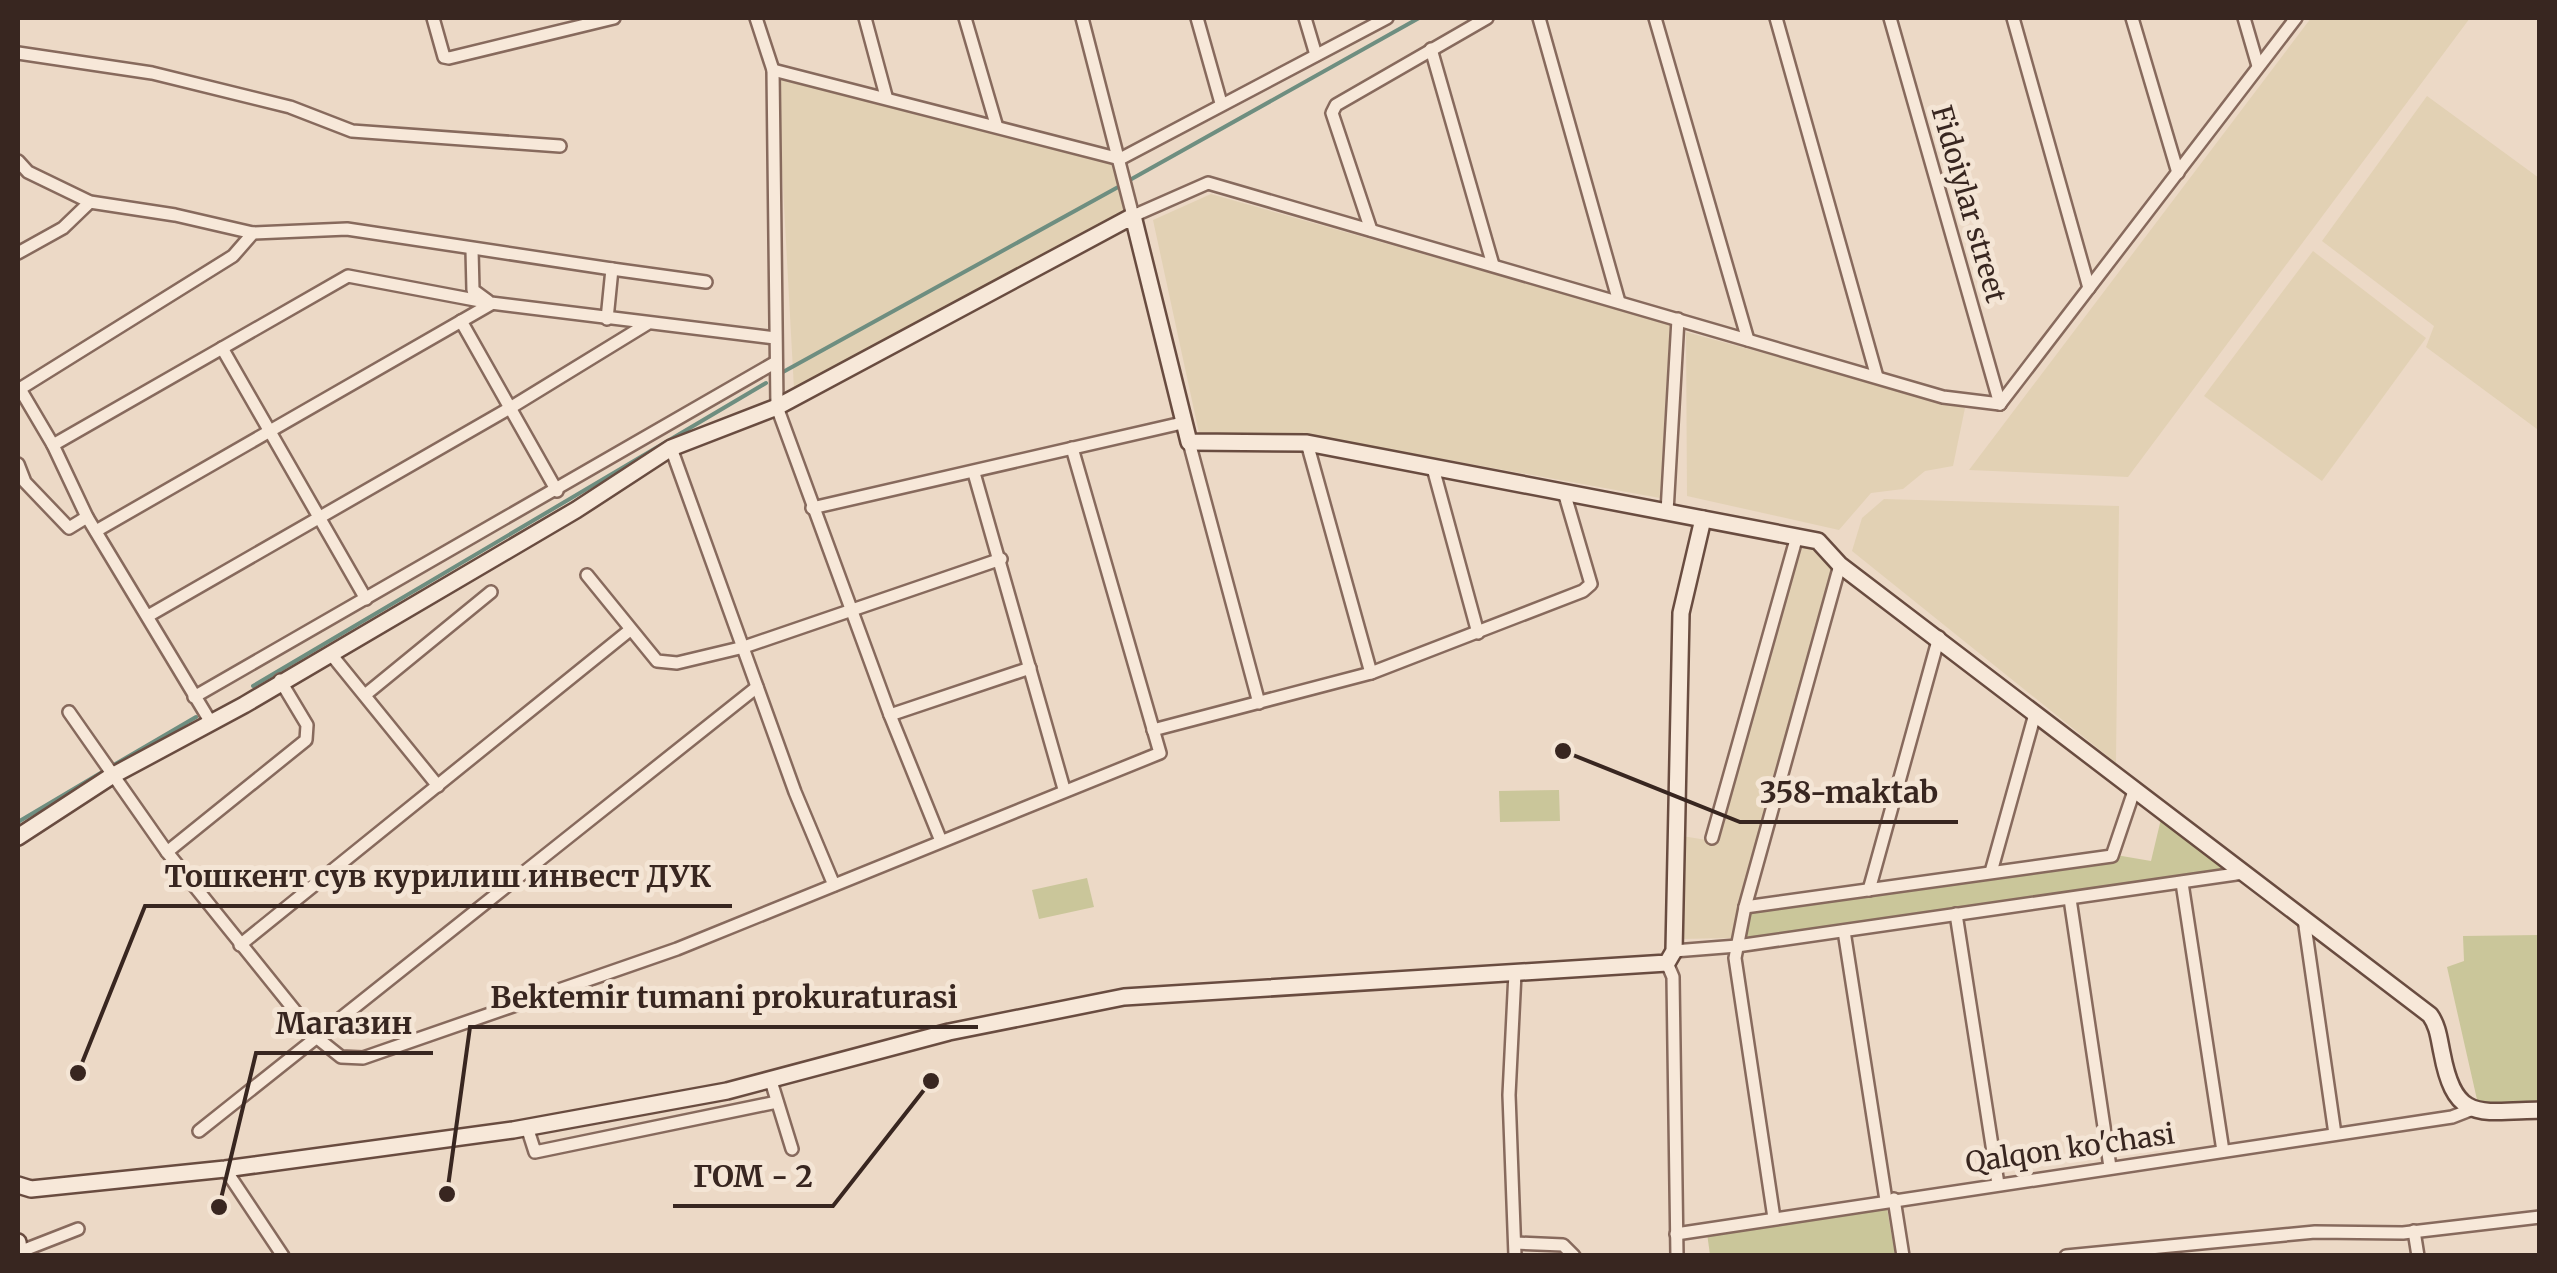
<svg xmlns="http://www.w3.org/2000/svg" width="2557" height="1273" viewBox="0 0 2557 1273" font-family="Merriweather,serif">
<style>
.farmland{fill:#e2d1b4}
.green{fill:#cac69a}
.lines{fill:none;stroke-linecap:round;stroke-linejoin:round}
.stream{stroke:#6e8e80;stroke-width:4}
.street-casing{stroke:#876a5d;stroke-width:16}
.secondary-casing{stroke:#694c40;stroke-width:20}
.street{stroke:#f7e8d9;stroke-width:11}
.secondary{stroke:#f7e8d9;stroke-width:15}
.labels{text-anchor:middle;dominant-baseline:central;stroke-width:10;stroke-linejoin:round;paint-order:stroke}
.street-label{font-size:28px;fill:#382620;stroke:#f4e5d5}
.leader{fill:none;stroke:#382620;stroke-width:4}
.callout-dot{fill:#382620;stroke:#f4e5d5;stroke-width:4}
.callout-label{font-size:30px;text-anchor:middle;font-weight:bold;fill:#382620;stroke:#f4e5d5;stroke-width:10;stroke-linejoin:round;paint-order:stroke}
</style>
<rect width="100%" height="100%" fill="#ecd9c6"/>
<g class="farmland">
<polygon points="2311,18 2470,18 2128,477 1969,470"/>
<polygon points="777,76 1111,164 1129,213 794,389"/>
<polygon points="2427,96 2539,178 2537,429 2426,347 2434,326 2322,241"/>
<polygon points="1211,194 1670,324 1660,498 1309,435 1199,433 1153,220"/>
<polygon points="2313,251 2426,338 2322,481 2204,396"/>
<polygon points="1686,332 1965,408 1953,466 1925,471 1903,489 1871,493 1839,530 1687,496"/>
<polygon points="1884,499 2119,506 2116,763 1852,551 1862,518"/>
<polygon points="1801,544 1819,548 1830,560 1831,573 1732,938 1680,939 1682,836 1719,842"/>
</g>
<g class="green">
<polygon points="1559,790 1560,821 1500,822 1499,791"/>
<polygon points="2161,819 2227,869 1754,940 1745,937 1750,911 2116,855 2151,861"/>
<polygon points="1087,878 1094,907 1039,919 1032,890"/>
<polygon points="2539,935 2539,1102 2478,1104 2447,967 2464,961 2463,936"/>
<polygon points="1887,1208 1895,1255 1710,1255 1707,1233"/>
</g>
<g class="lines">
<g class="stream">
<polyline points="1128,181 1419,18"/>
<polyline points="783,372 1120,186"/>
<polyline points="253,686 766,383"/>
<polyline points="112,766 196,717"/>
<polyline points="18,822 104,771"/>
</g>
<g class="street-casing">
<g id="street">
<polyline points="433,18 444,57 449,58 614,18"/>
<polyline points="756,18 773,70 777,407 890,715 941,841"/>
<polyline points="865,18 886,96"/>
<polyline points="965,18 996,124"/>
<polyline points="1082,18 1133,216 1208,183 1943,397 2000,404"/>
<polyline points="1197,18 1221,103"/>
<polyline points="1305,18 1316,55"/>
<polyline points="1539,18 1619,302"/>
<polyline points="1655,18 1748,340"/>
<polyline points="1776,18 1877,377"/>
<polyline points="1890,18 2000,404"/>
<polyline points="2013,18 2089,288"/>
<polyline points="2132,18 2178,173"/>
<polyline points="2244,18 2258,66"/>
<polyline points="1431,49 1493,265"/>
<polyline points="18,53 152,73 290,107 352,131 560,146"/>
<polyline points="773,70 1120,159 1387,18"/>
<polyline points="18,161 28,172 90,202 175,215 253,233 347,229 612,269 607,319"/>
<polyline points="1371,230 1332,113 1336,105 1487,18"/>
<polyline points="472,250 473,290 488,301"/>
<polyline points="18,253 63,228 90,202"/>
<polyline points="612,269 706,282"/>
<polyline points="461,321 557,491"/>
<polyline points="222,348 366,599"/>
<polyline points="20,389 53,445"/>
<polyline points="18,390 233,256 253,233"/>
<polyline points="2000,404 2296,18"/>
<polyline points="1189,442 1259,703"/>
<polyline points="1307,443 1371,673"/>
<polyline points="671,448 795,792 834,885"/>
<polyline points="18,464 25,482 69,528 87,517 210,721"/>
<polyline points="1433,468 1478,633"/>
<polyline points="974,473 1064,789"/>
<polyline points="812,508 1182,423"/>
<polyline points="1667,512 1678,319"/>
<polyline points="87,517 53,445 348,276 491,303 775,338"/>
<polyline points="96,531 491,304"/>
<polyline points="587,575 657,661 677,663 744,647 1001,559"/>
<polyline points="148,616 510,408 647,324"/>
<polyline points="330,653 438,786"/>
<polyline points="365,695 491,592"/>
<polyline points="194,697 776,362"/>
<polyline points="69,712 167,852 316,1037 341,1057 363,1058 677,949 1160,753 1072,448"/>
<polyline points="890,715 1030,668"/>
<polyline points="1153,730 1371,673 1583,591 1591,584 1564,492"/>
<polyline points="1712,838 1797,536"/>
<polyline points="167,852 306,740 307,725 280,680"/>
<polyline points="1991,872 2035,714"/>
<polyline points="2182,883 2223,1151"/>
<polyline points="1869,890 1939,637"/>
<polyline points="2070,899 2110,1167"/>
<polyline points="1745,907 2112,856 2134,791"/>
<polyline points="1956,914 1998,1184"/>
<polyline points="2304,919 2335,1134"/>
<polyline points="1844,931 1886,1200"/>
<polyline points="240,945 630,630"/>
<polyline points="1674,951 1737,946 2243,873"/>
<polyline points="1667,963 1673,977 1677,1256"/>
<polyline points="771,1081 792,1149"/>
<polyline points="527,1127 535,1152 777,1102"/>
<polyline points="199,1131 757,687"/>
<polyline points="225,1169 283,1256"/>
<polyline points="1894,1199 1903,1256"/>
<polyline points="1774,1218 1735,958 1745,907 1840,565"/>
<polyline points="2414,1231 2418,1256"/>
<polyline points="1676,1234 2452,1117 2470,1110"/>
<polyline points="1515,1243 1563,1245 1574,1256"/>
<polyline points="19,1252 78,1229"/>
<polyline points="1515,1256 1509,1095 1515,973"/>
<polyline points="2066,1256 2315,1232 2403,1233 2540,1217"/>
</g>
</g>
<g class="secondary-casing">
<g id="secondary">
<path d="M18,837l92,-60 134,-72 332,-195 95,-62 106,-41 356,-191 56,226 118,1 511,98 22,24 590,450c8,11 9,24 12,38 13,69 36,59 98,57"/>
<polyline points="18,1185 31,1189 225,1169 513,1130 727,1091 949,1032 1124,997 1667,963 1674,951 1681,613 1703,519"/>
<polyline points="18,1242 20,1256"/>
</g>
</g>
<use href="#street" class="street"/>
<use href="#secondary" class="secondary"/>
</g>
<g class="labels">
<g class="street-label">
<text transform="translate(1969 204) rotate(74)">Fidoiylar street</text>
<text transform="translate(2070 1148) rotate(-8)">Qalqon ko'chasi</text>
</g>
</g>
<path class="leader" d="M1563 751L1740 822H1958M78 1073L145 906H732M447 1194L470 1027H978M219 1207L256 1053H433M931 1081L833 1206H673"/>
<g class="callout-dot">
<circle cx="1563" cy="751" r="10"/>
<circle cx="78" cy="1073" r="10"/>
<circle cx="447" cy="1194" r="10"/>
<circle cx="219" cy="1207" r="10"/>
<circle cx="931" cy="1081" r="10"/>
</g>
<g class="callout-label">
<text x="1849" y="803">358-maktab</text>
<text x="438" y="887">Тошкент сув курилиш инвест ДУК</text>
<text x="724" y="1008">Bektemir tumani prokuraturasi</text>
<text x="344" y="1034">Магазин</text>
<text x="753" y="1187">ГОМ - 2</text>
</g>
<rect width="2557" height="1273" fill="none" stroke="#382620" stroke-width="40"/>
</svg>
